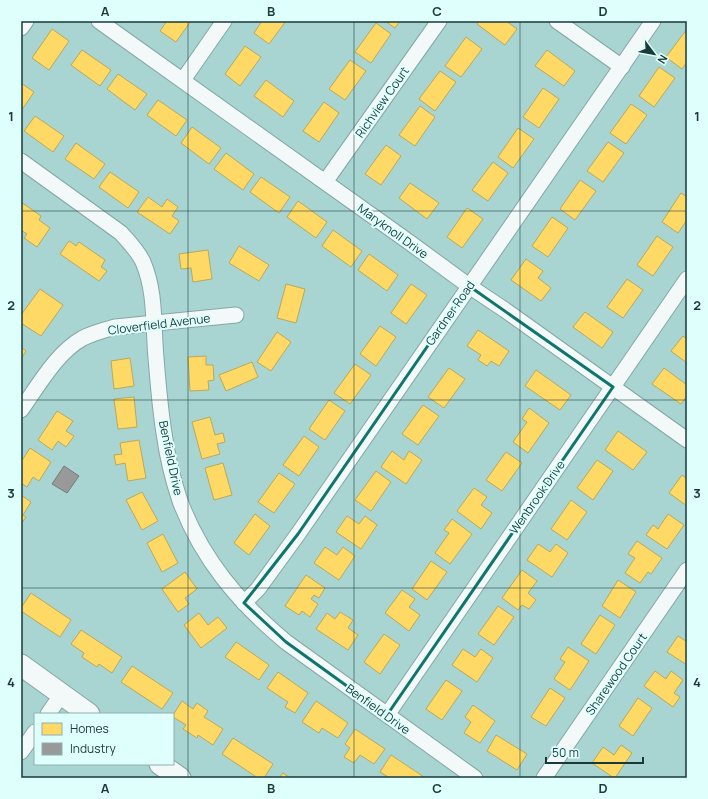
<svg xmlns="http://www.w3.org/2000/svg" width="708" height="799" viewBox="0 0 708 799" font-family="Manrope,sans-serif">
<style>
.homes{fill:#ffd966;stroke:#baa958}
.industry{fill:#999;stroke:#727c7c}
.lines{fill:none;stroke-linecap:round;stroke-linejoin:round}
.street-casing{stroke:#84a7a6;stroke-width:17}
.secondary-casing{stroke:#84a7a6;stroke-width:23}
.street{stroke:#f2f9f8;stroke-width:15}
.secondary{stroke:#f2f9f8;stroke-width:21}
.marked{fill:none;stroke:#0f766e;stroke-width:3;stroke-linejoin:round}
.grid{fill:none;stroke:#183a39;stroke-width:1;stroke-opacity:0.55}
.labels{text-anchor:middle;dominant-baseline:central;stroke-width:4;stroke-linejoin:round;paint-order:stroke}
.street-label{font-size:12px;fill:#183a39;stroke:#dffffd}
.neatline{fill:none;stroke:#183a39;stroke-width:1.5}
.grid-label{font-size:13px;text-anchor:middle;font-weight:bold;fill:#183a39}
</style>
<rect width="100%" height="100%" fill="#a8d4d2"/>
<g class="homes">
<polygon points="167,21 191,21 176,42 160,31"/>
<polygon points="262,21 286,21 269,44 254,33"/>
<polygon points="385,21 400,21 395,28"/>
<polygon points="479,21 506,21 517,29 505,45 477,24"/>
<polygon points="376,23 391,34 371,63 355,52"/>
<polygon points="52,29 69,41 49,70 32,58"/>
<polygon points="687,29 687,62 682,69 666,57"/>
<polygon points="466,37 482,49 461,77 445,66"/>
<polygon points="245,46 261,57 240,86 225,74"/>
<polygon points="82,50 111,70 100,86 71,65"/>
<polygon points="547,50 575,71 564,86 535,66"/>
<polygon points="350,60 366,71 345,100 329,89"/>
<polygon points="659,67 675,78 654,107 639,96"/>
<polygon points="440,71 456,82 435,111 419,99"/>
<polygon points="118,74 147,94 135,110 107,89"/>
<polygon points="266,80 294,101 283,117 254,96"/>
<polygon points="21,83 34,92 21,111"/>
<polygon points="543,88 559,99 539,128 523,117"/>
<polygon points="158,100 187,120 176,136 147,115"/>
<polygon points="324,102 339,113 319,142 303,131"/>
<polygon points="631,104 647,115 626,144 610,133"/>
<polygon points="420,106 435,117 415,146 399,135"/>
<polygon points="35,116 64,136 53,152 24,131"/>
<polygon points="192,127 221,148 209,164 181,143"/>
<polygon points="518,128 534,139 513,168 498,157"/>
<polygon points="608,142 624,153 603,182 587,171"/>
<polygon points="76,143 105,164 94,179 65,159"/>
<polygon points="386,145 401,156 381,185 365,174"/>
<polygon points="226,153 254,174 243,190 214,169"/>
<polygon points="493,162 508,173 488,201 472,190"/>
<polygon points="110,172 139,192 128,208 99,187"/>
<polygon points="261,177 290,197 279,213 250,192"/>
<polygon points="580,180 596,191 575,220 560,209"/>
<polygon points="410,183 439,203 427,219 399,198"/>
<polygon points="681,193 687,197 687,220 678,233 662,222"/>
<polygon points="148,197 162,207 167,199 178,207 172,216 179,221 170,234 137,212"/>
<polygon points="298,201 327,222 316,238 287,217"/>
<polygon points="21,202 41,216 39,220 50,228 37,247 24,238 27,234 21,230"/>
<polygon points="467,208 483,219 462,248 447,237"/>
<polygon points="552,217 568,228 548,257 532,246"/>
<polygon points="333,230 362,251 351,267 322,246"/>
<polygon points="657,236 673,247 653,276 637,265"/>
<polygon points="69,241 76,246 79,242 105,260 101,267 107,271 99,281 60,254"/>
<polygon points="239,246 269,265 259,281 229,263"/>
<polygon points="208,250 212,279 193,282 191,268 181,269 179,254"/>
<polygon points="369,254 398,275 387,291 358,270"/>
<polygon points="526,259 543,271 538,278 551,288 541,301 511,280"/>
<polygon points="627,279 643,290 623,318 607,307"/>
<polygon points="286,284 305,289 296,323 277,318"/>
<polygon points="411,284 427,295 406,324 391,313"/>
<polygon points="40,289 63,305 41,336 21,323 21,315"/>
<polygon points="585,312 613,332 602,348 573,327"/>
<polygon points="380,326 396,337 376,366 360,354"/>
<polygon points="478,330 509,351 499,366 491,361 487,366 478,360 481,355 467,346"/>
<polygon points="277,332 291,342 271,371 257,362"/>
<polygon points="683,336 687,339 687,363 671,351"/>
<polygon points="21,347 26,351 21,359"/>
<polygon points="206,356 206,365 213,365 214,380 208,381 209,390 190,391 188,357"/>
<polygon points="130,358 134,386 114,389 111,361"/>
<polygon points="252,362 258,377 226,391 219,375"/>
<polygon points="355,364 371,375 350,404 334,393"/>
<polygon points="449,368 465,379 444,408 428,397"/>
<polygon points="664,368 687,385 687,396 681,404 652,384"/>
<polygon points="536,370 571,395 560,410 525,386"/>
<polygon points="134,397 137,427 118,429 114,399"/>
<polygon points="329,400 345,411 325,440 309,429"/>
<polygon points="423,405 439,416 418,445 402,434"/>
<polygon points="529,408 549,423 528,453 513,442 527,422 522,419"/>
<polygon points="57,411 73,421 66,431 74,436 66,447 58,441 52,450 38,440"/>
<polygon points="210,417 215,435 223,433 225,442 217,444 220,454 202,459 192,422"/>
<polygon points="618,431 647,452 633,470 605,450"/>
<polygon points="304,436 319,447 299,476 283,465"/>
<polygon points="139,440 146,478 128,481 125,463 116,465 114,455 122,454 120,443"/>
<polygon points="30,448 51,462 39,481 33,477 27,487 21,483 21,462"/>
<polygon points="392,451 404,460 409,451 422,460 406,484 381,467"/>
<polygon points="506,452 522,463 502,491 486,480"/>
<polygon points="597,460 613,471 593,500 577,488"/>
<polygon points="223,463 232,495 214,500 205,468"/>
<polygon points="376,471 391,482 371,511 355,500"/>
<polygon points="279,473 295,484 274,513 258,502"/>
<polygon points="682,475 687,479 687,506 669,493"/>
<polygon points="474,488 487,497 481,505 492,513 481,529 457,511"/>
<polygon points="142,492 158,521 142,530 126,500"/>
<polygon points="21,495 31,502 23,515 26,517 21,524"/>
<polygon points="571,500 587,512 567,540 551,529"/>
<polygon points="255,514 270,526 249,555 234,543"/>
<polygon points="668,514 684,525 667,549 646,535 653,525 658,529"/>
<polygon points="347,516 359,524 365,516 377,525 361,549 336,532"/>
<polygon points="452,519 472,534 450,564 435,553 449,533 444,530"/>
<polygon points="163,534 178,563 162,572 147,543"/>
<polygon points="637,541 662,558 651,574 648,572 640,583 625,573 635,558 628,554"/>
<polygon points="538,544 550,552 556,544 568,553 552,577 527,560"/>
<polygon points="325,547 337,555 343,547 355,556 339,580 314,563"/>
<polygon points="431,561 447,572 427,600 412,589"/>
<polygon points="522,570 537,581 528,593 536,600 529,609 522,605 518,610 502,598"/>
<polygon points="185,572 197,589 185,598 189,604 178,612 162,589"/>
<polygon points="306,575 325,588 319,598 314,595 311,599 318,604 310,617 302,611 299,615 285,606"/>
<polygon points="618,580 636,592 620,618 602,606"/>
<polygon points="402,590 415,599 409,607 420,615 409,631 385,613"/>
<polygon points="31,593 71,620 60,637 21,611 21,608"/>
<polygon points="498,606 514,617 494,645 478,634"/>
<polygon points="340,612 353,620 348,628 358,635 348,650 316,629 327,613 335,619"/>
<polygon points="199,613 208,625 218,617 227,628 201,648 184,625"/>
<polygon points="600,615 615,625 596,654 581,644"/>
<polygon points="81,630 122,657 112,673 99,664 97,667 82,657 84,653 71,644"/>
<polygon points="384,634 400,645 380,674 364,662"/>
<polygon points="678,636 687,642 687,665 667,652"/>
<polygon points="236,642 269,665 259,680 225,657"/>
<polygon points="568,647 589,661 570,690 554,679 565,662 560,659"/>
<polygon points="463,649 475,657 481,649 493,658 477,682 452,665"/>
<polygon points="132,666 173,693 162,709 121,682"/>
<polygon points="655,671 666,679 671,671 683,680 674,693 680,697 673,707 644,686"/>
<polygon points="278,672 308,693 295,713 285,707 288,702 267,688"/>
<polygon points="446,680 462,691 442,720 426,709"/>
<polygon points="550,688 565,698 546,726 531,717"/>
<polygon points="638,698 652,708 633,736 619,726"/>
<polygon points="182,701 193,709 197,703 208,711 204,717 223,729 213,745 198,735 197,738 183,729 186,725 173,717 173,715"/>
<polygon points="316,701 348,723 338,738 322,728 319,733 302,722"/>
<polygon points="473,705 495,721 480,743 464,733 471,722 465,717"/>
<polygon points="355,729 385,749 374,764 360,755 354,763 344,757 350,748 345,744"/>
<polygon points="496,735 527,754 517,770 487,751"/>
<polygon points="233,738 273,764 264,778 258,778 222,754"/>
<polygon points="621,745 632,753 615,778 614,778 592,763 603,747 614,755"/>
<polygon points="391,755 424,777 423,778 390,778 380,772"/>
<polygon points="283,773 290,778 279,778"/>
</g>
<polygon class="industry" points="64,466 79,476 67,493 52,484"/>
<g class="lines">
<g class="street-casing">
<g id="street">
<polyline points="99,21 409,242 469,286 505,310 687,440"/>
<polyline points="557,21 622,67"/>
<polyline points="21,28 26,21"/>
<polyline points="183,80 224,21"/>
<path d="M21,161l100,72c8,9 17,18 22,29 13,30 10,64 13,96 2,25 4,50 8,75 3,22 9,47 16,68 22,58 58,101 106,141l189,136"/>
<polyline points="325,182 439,21"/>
<path d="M21,410c17,-24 36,-58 62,-72 10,-5 21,-8 32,-11l121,-12"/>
<polyline points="244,603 258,589 298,534 653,21"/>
<polyline points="48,714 62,694"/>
<polyline points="387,715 687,279"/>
<polyline points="21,752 35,732"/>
<polyline points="544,778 687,570"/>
</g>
</g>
<g class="secondary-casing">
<g id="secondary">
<polyline points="21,665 89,714"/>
<polyline points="160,764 180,778"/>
</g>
</g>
<use href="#street" class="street"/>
<use href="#secondary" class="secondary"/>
</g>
<path class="marked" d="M469,286l144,101 -226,328 -101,-73 -42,-39 54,-69z"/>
<path class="grid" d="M188,21v757M354,21v757M520,21v757M21,211h666M21,400h666M21,588h666"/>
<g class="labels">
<g class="street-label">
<text transform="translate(382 102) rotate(-55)">Richview Court</text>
<text transform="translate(393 231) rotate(36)">Maryknoll Drive</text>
<text transform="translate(450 313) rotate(-55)">Gardner Road</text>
<text transform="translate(159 324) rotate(-7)">Cloverfield Avenue</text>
<text transform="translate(171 458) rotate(78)">Benfield Drive</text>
<text transform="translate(537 497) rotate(-55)">Wenbrook Drive</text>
<text transform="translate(616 674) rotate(-55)">Sharewood Court</text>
<text transform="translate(378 709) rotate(36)">Benfield Drive</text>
</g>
</g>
<rect width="708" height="799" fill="none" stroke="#dffffd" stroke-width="44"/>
<rect x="34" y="713" width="140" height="52" fill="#dffffd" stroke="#8fb0af"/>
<rect x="42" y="723" width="20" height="12" fill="#ffd966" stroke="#8fb0af"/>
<text x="70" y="733" font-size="12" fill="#183a39">Homes</text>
<rect x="42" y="743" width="20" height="12" fill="#999999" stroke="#8fb0af"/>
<text x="70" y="753" font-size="12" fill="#183a39">Industry</text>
<g transform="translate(654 54) rotate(122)" stroke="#dffffd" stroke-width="3" paint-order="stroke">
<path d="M0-3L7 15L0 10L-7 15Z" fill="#183a39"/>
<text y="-6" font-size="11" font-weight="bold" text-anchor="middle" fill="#183a39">N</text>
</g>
<path d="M546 757v6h97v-6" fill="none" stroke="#183a39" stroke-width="2"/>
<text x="552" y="757" font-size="12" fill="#183a39" stroke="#dffffd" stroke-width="3" paint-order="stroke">50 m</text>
<rect x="22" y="22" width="664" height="755" class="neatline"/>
<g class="grid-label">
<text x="105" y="16">A</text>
<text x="271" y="16">B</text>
<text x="437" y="16">C</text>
<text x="603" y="16">D</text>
<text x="11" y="121">1</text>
<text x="697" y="121">1</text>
<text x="11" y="310">2</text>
<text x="697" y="310">2</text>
<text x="11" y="498">3</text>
<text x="697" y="498">3</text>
<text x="11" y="687">4</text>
<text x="697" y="687">4</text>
<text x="105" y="793">A</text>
<text x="271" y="793">B</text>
<text x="437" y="793">C</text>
<text x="603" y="793">D</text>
</g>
</svg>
